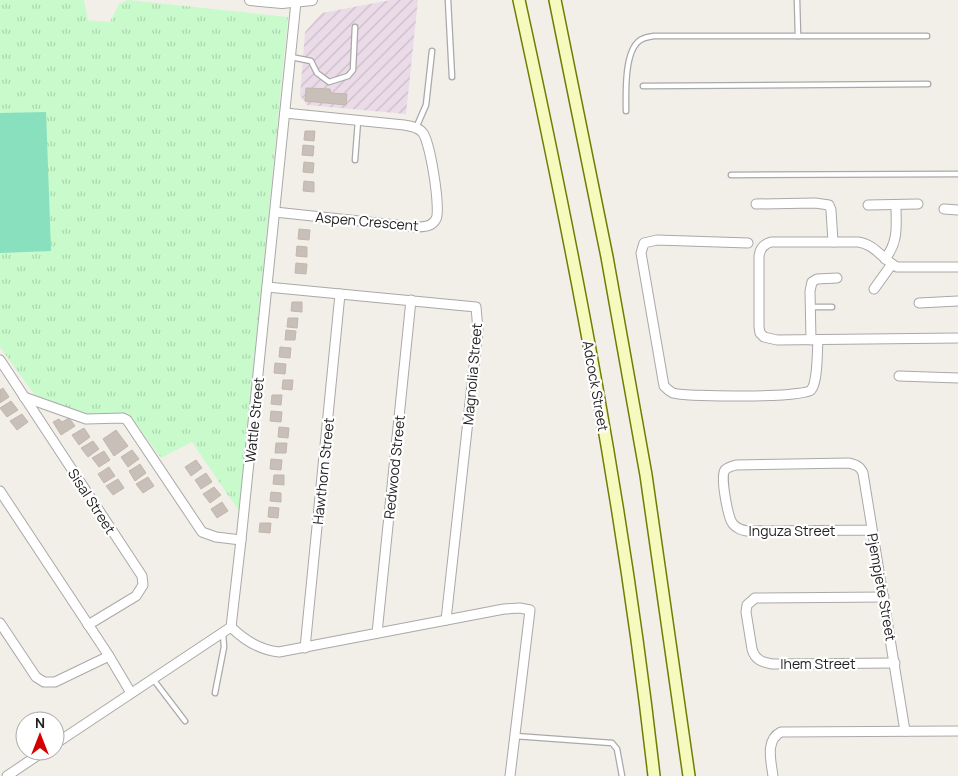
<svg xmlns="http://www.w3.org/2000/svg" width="958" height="776" viewBox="0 0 958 776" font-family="Manrope,sans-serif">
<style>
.industrial{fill:url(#industrial-furrows)}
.park{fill:url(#park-tufts)}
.pitch{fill:#88e0be}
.building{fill:#c7bfb8;stroke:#c4b6ab}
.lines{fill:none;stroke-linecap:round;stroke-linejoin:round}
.service-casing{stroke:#a9a9a9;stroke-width:7}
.minor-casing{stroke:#a9a9a9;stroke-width:11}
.tertiary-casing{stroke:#a9a9a9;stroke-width:12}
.secondary-casing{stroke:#707d05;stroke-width:14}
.service{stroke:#fff;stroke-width:4.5}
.minor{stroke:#fff;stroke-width:9}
.tertiary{stroke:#fff;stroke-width:10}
.secondary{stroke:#f7fabf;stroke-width:11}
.labels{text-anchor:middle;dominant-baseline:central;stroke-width:4.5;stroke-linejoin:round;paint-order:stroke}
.street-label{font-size:14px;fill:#222;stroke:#fff}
</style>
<defs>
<pattern id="industrial-furrows" width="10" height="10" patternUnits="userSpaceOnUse" patternTransform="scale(1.25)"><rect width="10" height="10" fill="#ebdbe8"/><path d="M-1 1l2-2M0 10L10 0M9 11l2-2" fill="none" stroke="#c9bcc7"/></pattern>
<pattern id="park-tufts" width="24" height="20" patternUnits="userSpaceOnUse" patternTransform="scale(1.25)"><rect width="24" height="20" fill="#c8facc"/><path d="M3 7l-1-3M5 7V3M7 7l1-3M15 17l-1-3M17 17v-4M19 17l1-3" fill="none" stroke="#acd6af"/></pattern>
</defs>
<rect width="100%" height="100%" fill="#f2efe9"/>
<polygon class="industrial" points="391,0 418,0 406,114 307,105 300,96 305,32 322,13"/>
<polygon class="park" points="0,0 84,0 88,20 110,22 119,4 128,0 288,17 239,511 192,442 161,458 128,413 116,416 83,416 39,401 0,347"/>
<polygon class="pitch" points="46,112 51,251 0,253 0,113"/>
<g class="building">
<polygon points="306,88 330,89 331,93 347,94 346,105 305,101"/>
<polygon points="305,131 315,131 314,141 304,140"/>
<polygon points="303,145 314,146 313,156 302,155"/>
<polygon points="304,162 314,163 313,173 303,172"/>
<polygon points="304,181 314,182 314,192 303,191"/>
<polygon points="299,229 310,230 309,240 298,239"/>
<polygon points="297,246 307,247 307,257 296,256"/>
<polygon points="296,263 307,264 306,274 295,273"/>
<polygon points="292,302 302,302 302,312 291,311"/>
<polygon points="288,318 298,318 297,328 287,327"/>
<polygon points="286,330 296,331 295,340 285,340"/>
<polygon points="280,347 291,348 290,358 279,357"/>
<polygon points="275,363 286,364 285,374 274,373"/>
<polygon points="283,380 293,380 292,390 282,389"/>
<polygon points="3,388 9,397 0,403 0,390"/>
<polygon points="272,395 282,395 281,405 271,404"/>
<polygon points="11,401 18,410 7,417 0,408"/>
<polygon points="271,411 282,412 281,422 270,421"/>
<polygon points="22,414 28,422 17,430 10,421"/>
<polygon points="69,418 75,426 61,435 53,422 59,419 62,422"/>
<polygon points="279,427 289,428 288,438 278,437"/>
<polygon points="84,428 90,437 79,445 72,435"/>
<polygon points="116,430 128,446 114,456 103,439"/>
<polygon points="93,441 99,449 88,457 81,448"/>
<polygon points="276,443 287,443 286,453 275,453"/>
<polygon points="132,450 139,459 128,467 121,457"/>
<polygon points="104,451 110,460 99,467 92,458"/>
<polygon points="271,459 282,460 281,470 270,469"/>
<polygon points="196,460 202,468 191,476 185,467"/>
<polygon points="140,464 146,473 135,481 129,471"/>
<polygon points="109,467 115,476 104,483 98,474"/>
<polygon points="206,473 212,482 201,489 195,480"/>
<polygon points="274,475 284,475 284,485 273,484"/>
<polygon points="148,477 154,486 143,493 136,484"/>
<polygon points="118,479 124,488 113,495 106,486"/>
<polygon points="214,487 221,495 210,503 203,494"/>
<polygon points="271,492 281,493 281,502 270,501"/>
<polygon points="222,502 228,511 217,518 211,509"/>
<polygon points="269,507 279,508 278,518 268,517"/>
<polygon points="260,523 271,523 270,533 259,532"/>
</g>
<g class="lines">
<g class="service-casing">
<g id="service">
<polyline points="448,0 452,77"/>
<polyline points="797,0 798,36"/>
<polyline points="291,57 311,61 317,73 329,82 348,76 353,70 355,27"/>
<polyline points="643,86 928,84"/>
<path d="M626,111c0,-17 -2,-58 13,-70 5,-4 10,-4 15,-5h273"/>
<polyline points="416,128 426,105 432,51"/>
<polyline points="355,160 358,121"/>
<polyline points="731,175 958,174"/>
<polyline points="810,307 832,307"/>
<polyline points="153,679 185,721"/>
<polyline points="215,693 224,647 223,634"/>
<polyline points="515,736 612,743 617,749 622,776"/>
</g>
</g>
<g class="minor-casing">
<g id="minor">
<polyline points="756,204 815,203 829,205 831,210 833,242"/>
<polyline points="868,205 918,204"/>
<polyline points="944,209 958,210"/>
<path d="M275,212l140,15c8,0 17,0 21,-8 5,-9 -6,-80 -14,-87 -4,-5 -12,-6 -18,-7l-119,-12"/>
<path d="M748,243l-91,-3 -13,3 -3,10 23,133c3,3 5,5 9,7 15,4 130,5 138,-3 7,-8 6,-38 7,-50"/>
<path d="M885,259c14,-18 11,-33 11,-54"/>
<path d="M958,267h-61c-14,-7 -22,-23 -39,-25h-87c-7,2 -11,6 -12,14v71l1,6 4,4 13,3 181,-2"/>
<polyline points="267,287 476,307 478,330 446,620"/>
<polyline points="874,289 892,264"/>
<polyline points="919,303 958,301"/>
<polyline points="811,340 810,291 812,282 817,279 837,278"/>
<polyline points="0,360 142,576 143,585 136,596 88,625"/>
<polyline points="899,376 958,378"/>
<polyline points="24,397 86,419 123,418 127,420 202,532 216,537 241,540"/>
<polyline points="0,491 109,656 131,693"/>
<path d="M872,530l-125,1c-5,-1 -10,-2 -14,-7 -5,-6 -13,-47 -8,-54 3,-3 7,-4 11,-5l113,-2c7,2 11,3 14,10l42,258"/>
<path d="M884,597l-129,1 -8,7 -1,7 6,37c3,11 10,13 20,15l123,-1"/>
<polyline points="0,623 36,677 44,682 55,682 109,656"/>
<path d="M231,627c13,13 30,23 48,25l225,-43 16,-1 10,2 -20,166"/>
<polyline points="377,633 411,300"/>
<polyline points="305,648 340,294"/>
<polyline points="55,744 231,627 241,540 296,2"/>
<polyline points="7,776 44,751"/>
<path d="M773,776c-2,-15 -8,-36 8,-44l177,-1"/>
</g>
</g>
<g class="tertiary-casing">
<polyline id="tertiary" points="250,0 282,3 312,0"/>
</g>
<g class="secondary-casing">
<g id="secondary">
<path d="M519,0c56,256 106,515 135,776"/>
<polyline points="555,0 607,257 646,475 689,776"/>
</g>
</g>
<use href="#service" class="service"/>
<use href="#minor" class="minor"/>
<use href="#tertiary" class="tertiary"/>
<use href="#secondary" class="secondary"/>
</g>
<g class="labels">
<g class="street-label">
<text transform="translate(367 221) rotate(5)">Aspen Crescent</text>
<text transform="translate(472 374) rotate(-85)">Magnolia Street</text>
<text transform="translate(596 386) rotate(80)">Adcock Street</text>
<text transform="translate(254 420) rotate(-84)">Wattle Street</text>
<text transform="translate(394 467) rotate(-84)">Redwood Street</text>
<text transform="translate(323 471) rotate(-84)">Hawthorn Street</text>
<text transform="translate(92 501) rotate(57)">Sisal Street</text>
<text x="792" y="530">Inguza Street</text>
<text transform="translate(882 587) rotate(80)">Pjempjete Street</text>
<text x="818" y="663">Ihem Street</text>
</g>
</g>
<g transform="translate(40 736)"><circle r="24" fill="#ffffff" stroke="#a7a7a7"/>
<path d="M0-4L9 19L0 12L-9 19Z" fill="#d40000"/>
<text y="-8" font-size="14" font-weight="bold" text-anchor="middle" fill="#222222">N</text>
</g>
</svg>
